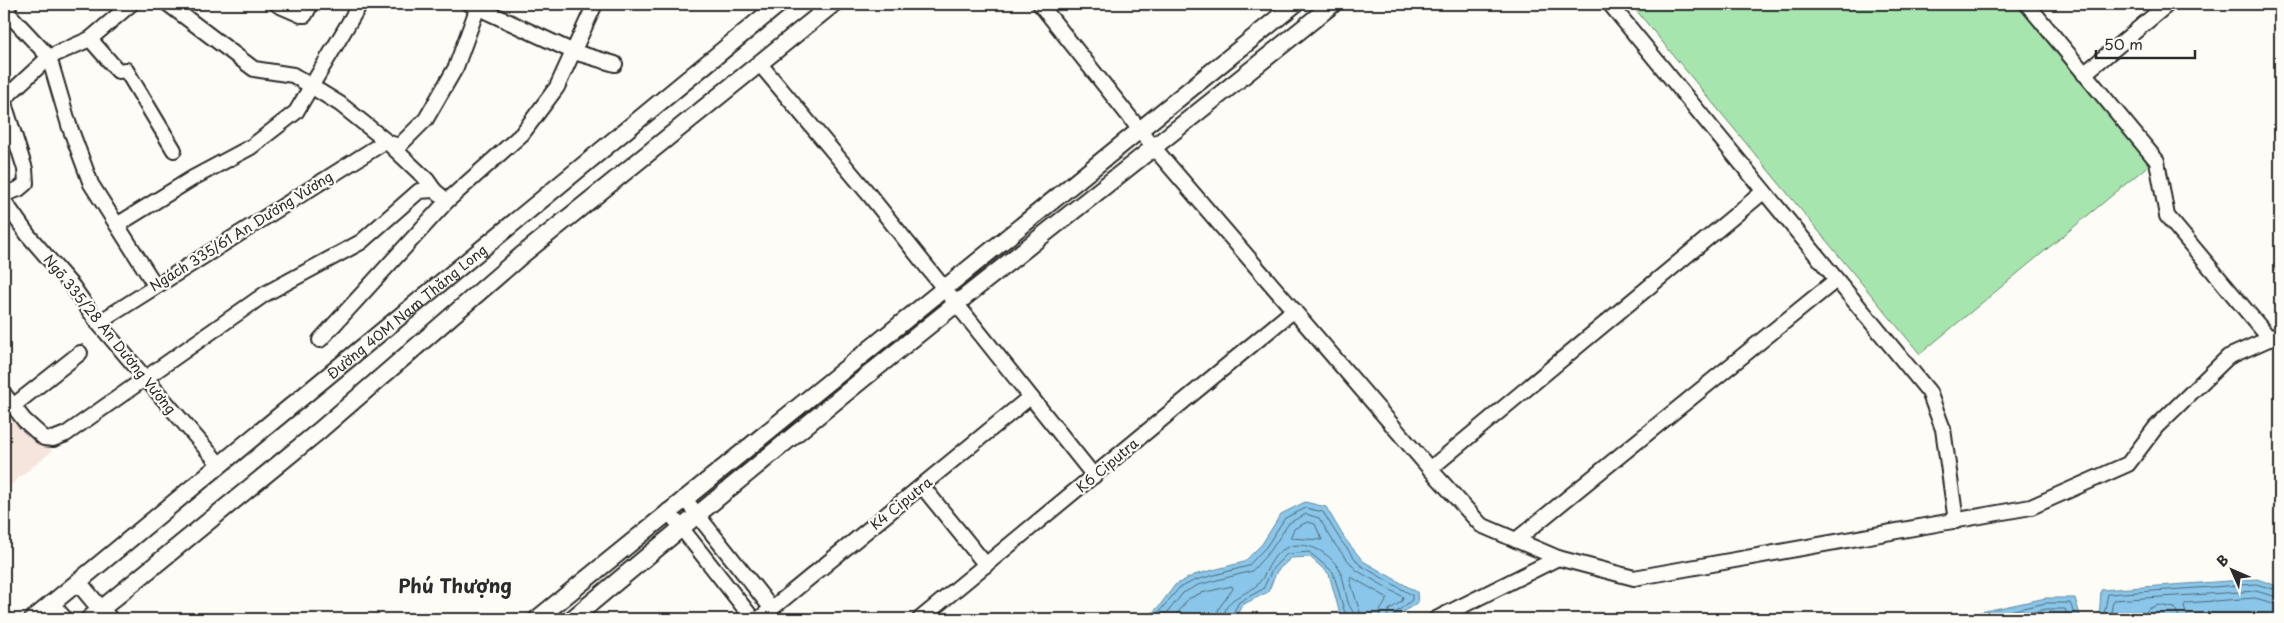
<svg xmlns="http://www.w3.org/2000/svg" width="2284" height="623" viewBox="0 0 2284 623" font-family="'Playpen Sans',sans-serif">
<style>
.built{fill:#f6e5dd}
.green{fill:#a6e5ad;stroke:#68886c}
.water{fill:#89c6e9;stroke:#63889d}
.lines{fill:none;stroke-linecap:round;stroke-linejoin:round}
.shore{stroke:#516977;stroke-width:1}
.minor-casing{stroke:#2b2b2b;stroke-width:18}
.tertiary-casing{stroke:#2b2b2b;stroke-width:20}
.minor{stroke:#fdfcf7;stroke-width:14}
.tertiary{stroke:#fdfcf7;stroke-width:16}
.labels{text-anchor:middle;dominant-baseline:central;stroke-width:4.5;stroke-linejoin:round;paint-order:stroke}
.street-label{font-size:14px;fill:#2b2b2b;stroke:#fdfcf7}
.district-label{font-size:19px;font-weight:bold;fill:#2b2b2b;stroke:#fdfcf7}
</style>
<rect width="100%" height="100%" fill="#fdfcf7"/>
<filter id="ink" filterUnits="userSpaceOnUse"><feTurbulence type="fractalNoise" baseFrequency=".02" numOctaves="2"/><feDisplacementMap in="SourceGraphic" scale="10" xChannelSelector="R" yChannelSelector="G"/><feConvolveMatrix kernelMatrix="1 2 1 2 8 2 1 2 1" color-interpolation-filters="sRGB"/></filter>
<g filter="url(#ink)">
<polygon class="built" points="4,393 52,451 4,490"/>
<polygon class="green" points="1631,4 2021,4 2150,164 1920,354"/>
<g class="water">
<polygon points="1305,502 1326,507 1345,539 1363,561 1417,592 1418,602 1393,619 1346,619 1340,614 1329,574 1310,557 1291,558 1277,571 1268,592 1242,605 1235,619 1146,619 1160,605 1175,585 1194,575 1244,562 1262,544 1281,514"/>
<polygon points="2257,579 2280,587 2280,619 2189,619 2159,616 2147,619 2099,619 2101,590"/>
<polygon points="2046,598 2075,598 2081,619 1948,619"/>
</g>
<g class="lines">
<g class="shore">
<polygon points="1308,522 1315,524 1322,540 1290,538 1294,529"/>
<polyline points="1153,619 1179,588 1196,580 1248,566 1266,547 1285,518 1306,508 1323,512 1341,541 1360,565 1412,595 1412,600 1394,614 1393,619"/>
<polyline points="1162,619 1183,593 1198,585 1252,571 1271,550 1289,523 1306,514 1319,518 1336,546 1356,570 1403,597 1402,601 1389,610 1386,619"/>
<polyline points="1173,619 1188,599 1201,593 1232,586 1233,589 1219,608 1216,619"/>
<path d="M1224,619c0,-22 19,-22 32,-33 11,-9 13,-31 30,-38 19,-9 43,4 53,21 5,9 6,23 9,33 2,7 7,10 7,17"/>
<polyline points="1230,619 1239,602 1263,589 1273,568 1287,554 1309,552 1333,572 1344,610 1349,619"/>
<polyline points="1362,619 1350,580 1351,577 1388,598 1380,611 1379,619"/>
<polyline points="1973,619 2046,603 2070,603 2076,619"/>
<polyline points="2002,619 2047,609 2065,609 2069,619"/>
<polyline points="2103,619 2108,594 2256,584 2280,591"/>
<polyline points="2110,619 2113,600 2256,591 2280,598"/>
<polyline points="2144,619 2148,609 2158,605 2175,608 2180,619"/>
<polyline points="2188,619 2184,606 2186,603 2255,598 2280,605"/>
</g>
<g class="minor-casing">
<g id="minor">
<polyline points="10,4 4,9 49,57 69,125 91,184 155,285"/>
<polyline points="168,4 254,69 293,75 340,104 386,141 427,180 434,190"/>
<polyline points="470,4 574,52 615,64"/>
<polyline points="1040,4 1155,149 1430,469 1481,525 1558,558 1634,578 2031,507 2128,464 2156,427 2228,357 2280,334"/>
<polyline points="1610,4 1929,392 1943,429 1956,521"/>
<polyline points="2027,4 2157,161 2167,216 2270,339"/>
<polyline points="278,5 301,15 305,15 311,4"/>
<polyline points="90,39 118,71 126,70 174,150"/>
<polyline points="759,63 867,192 1094,476"/>
<polyline points="2084,74 2168,4"/>
<polyline points="386,142 399,146 426,119 456,67 479,4"/>
<polyline points="4,194 19,189 26,183 25,169 4,103 5,98 49,57 90,39 131,4"/>
<polyline points="4,201 28,235 73,287 98,323 220,465"/>
<polyline points="117,225 193,178 251,147 296,112 360,4"/>
<polyline points="98,323 386,141"/>
<polyline points="320,340 447,201 522,134 557,87 595,4"/>
<polyline points="4,394 24,420 44,438 53,439 66,434 265,294 361,242 419,191 434,190 447,201"/>
<polyline points="13,406 80,353"/>
<polyline points="1430,469 1763,192"/>
<polyline points="922,486 986,565"/>
<polyline points="684,498 772,609"/>
<polyline points="668,511 753,619"/>
<polyline points="1516,540 1836,280"/>
<polyline points="759,619 1030,397"/>
<polyline points="920,619 1294,310"/>
<polyline points="1436,619 1558,558"/>
</g>
</g>
<g class="tertiary-casing">
<g id="tertiary">
<polyline points="78,582 109,619"/>
<polyline points="51,604 64,619"/>
<path id="s1" d="M33,619l746,-615"/>
<polyline points="89,619 319,431 522,255 833,4"/>
<polyline points="537,619 1295,4"/>
<path d="M572,619c127,-106 255,-212 384,-315 126,-100 252,-199 377,-300"/>
</g>
</g>
<use href="#minor" class="minor"/>
<use href="#tertiary" class="tertiary"/>
</g>
</g>
<g class="labels">
<g class="street-label">
<text transform="translate(241 231) rotate(-32)">Ngách 335/61 An Dương Vương</text>
<text stroke="none"><textPath href="#s1" startOffset="484">Đường 40M Nam Thăng Long</textPath></text>
<text transform="translate(110 334) rotate(51)">Ngõ 335/28 An Dương Vương</text>
<text transform="translate(1107 465) rotate(-40)">K6 Ciputra</text>
<text transform="translate(901 503) rotate(-39)">K4 Ciputra</text>
</g>
<g class="district-label">
<text x="455" y="585">Phú Thượng</text>
</g>
</g>
<rect width="2284" height="623" fill="none" stroke="#fdfcf7" stroke-width="20"/>
<rect x="10" y="10" width="2264" height="603" fill="none" stroke="#2b2b2b" stroke-width="2" filter="url(#ink)"/>
<g transform="translate(2232 570) rotate(315)" stroke="#fdfcf7" stroke-width="4" paint-order="stroke">
<path d="M0-4L9 19L0 12L-9 19Z" fill="#2b2b2b"/>
<text y="-8" font-size="14" font-weight="bold" text-anchor="middle" fill="#2b2b2b">B</text>
</g>
<path d="M2096 50v8h99v-8" fill="none" stroke="#2b2b2b" stroke-width="2.5"/>
<text x="2104" y="50" font-size="15" fill="#2b2b2b" stroke="#fdfcf7" stroke-width="4" paint-order="stroke">50 m</text>
</svg>
